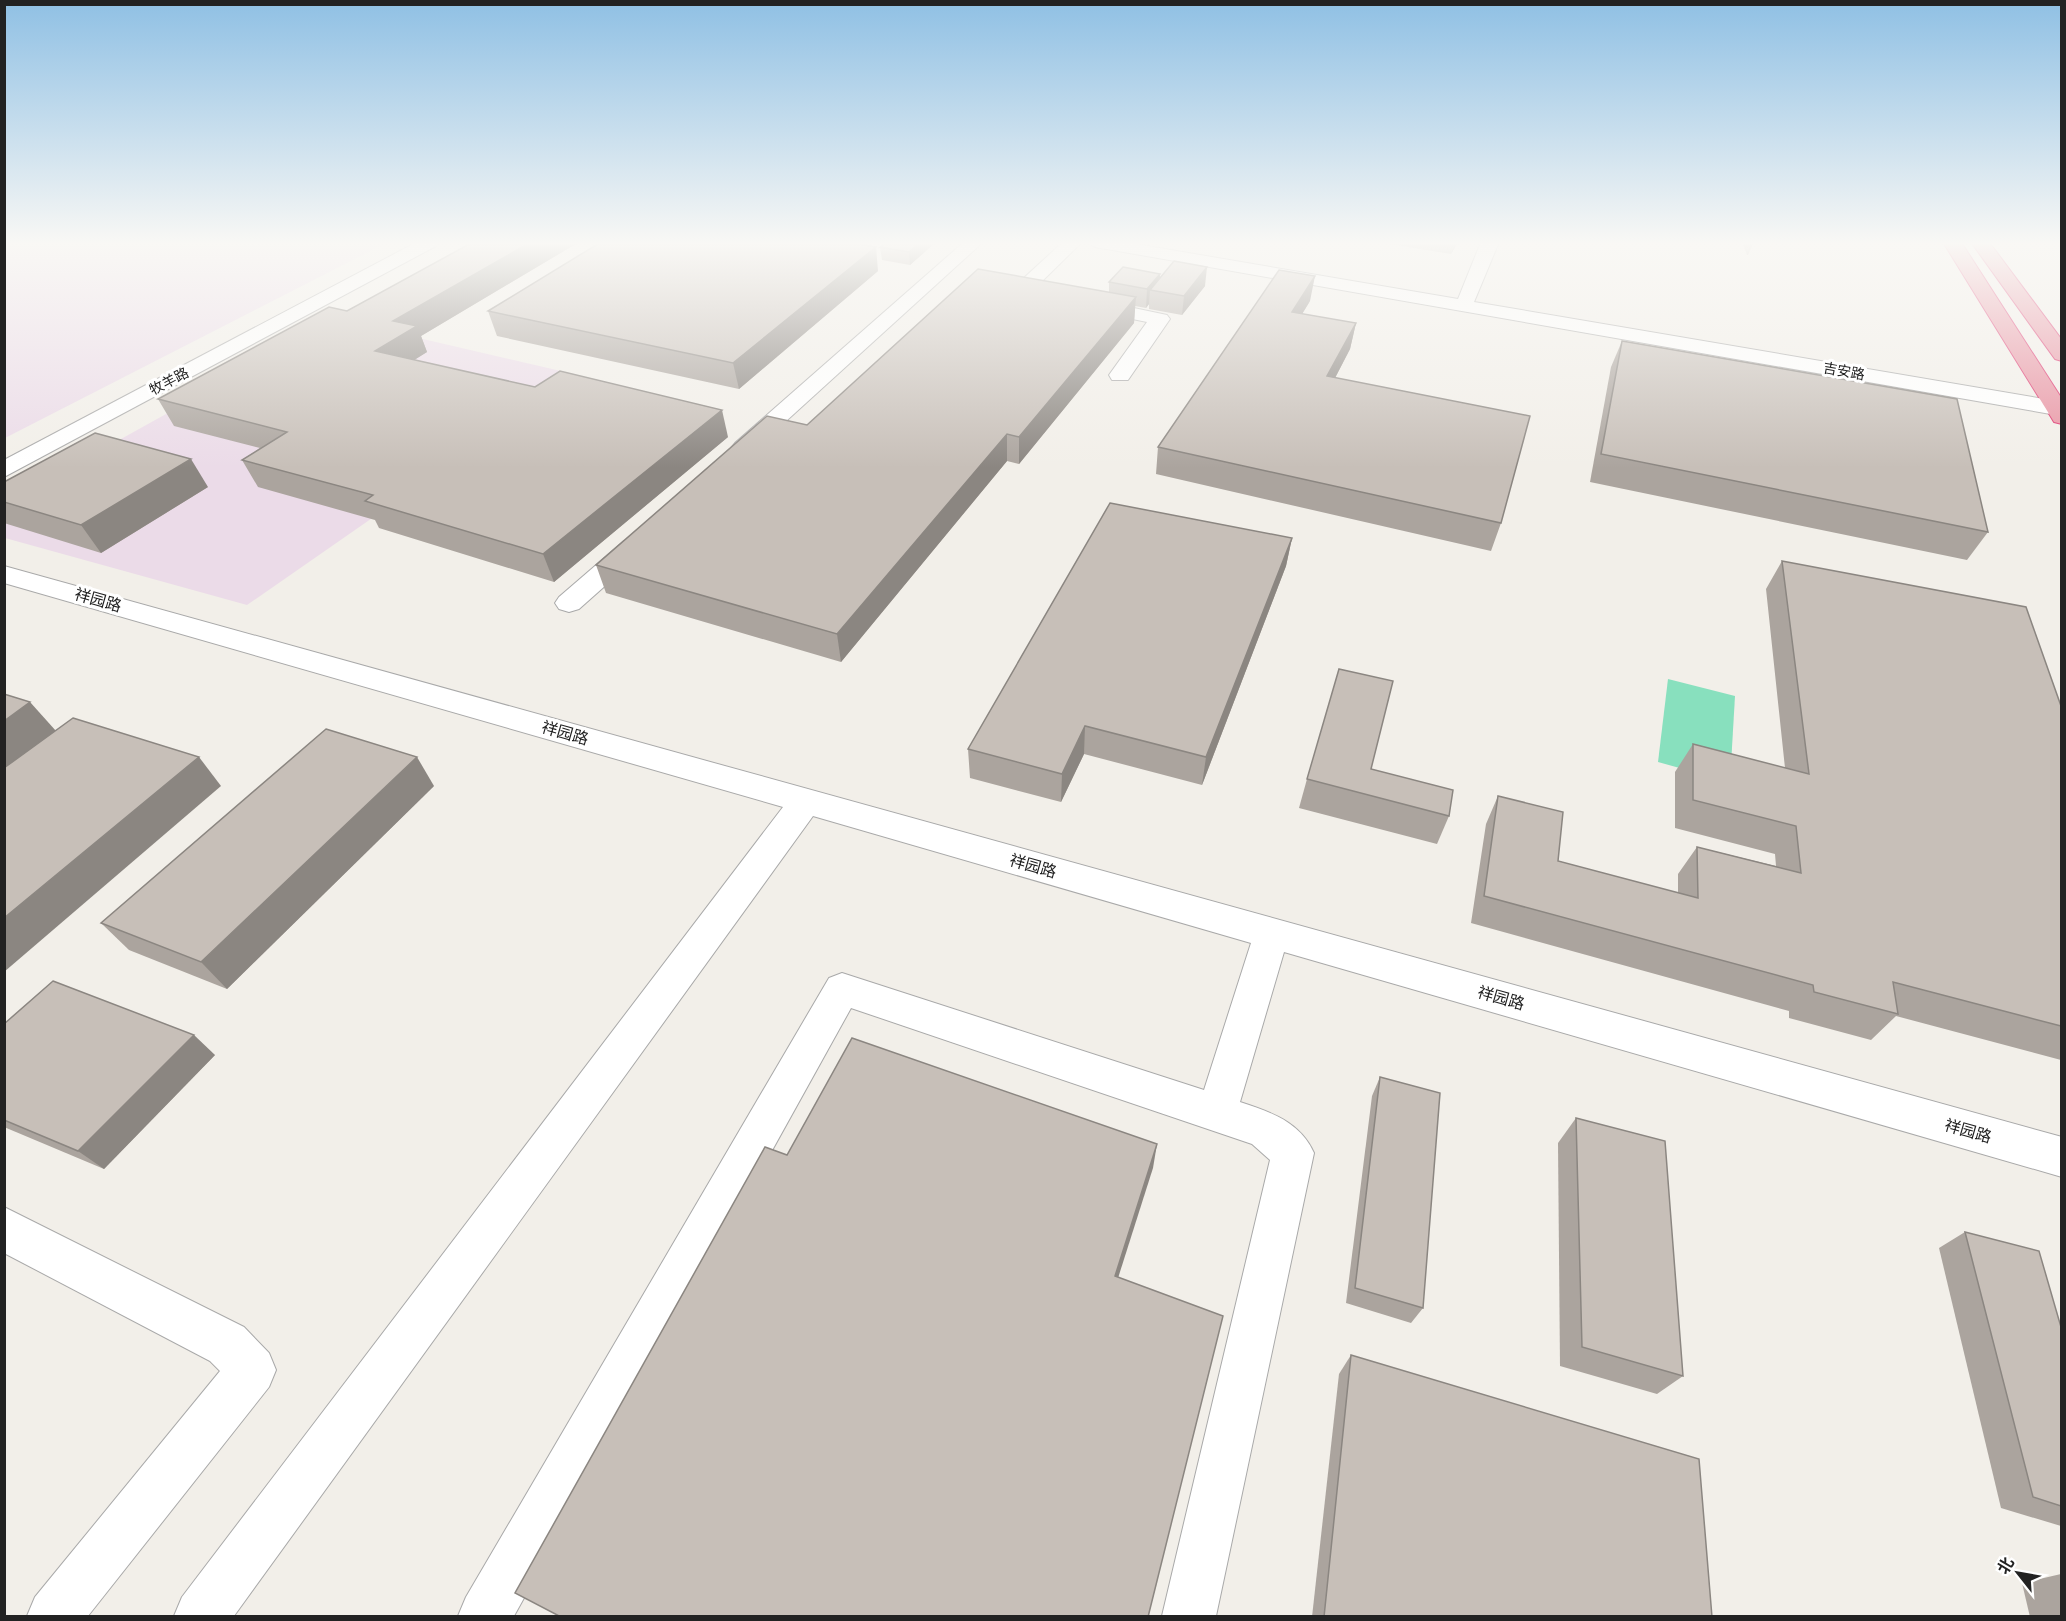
<svg xmlns="http://www.w3.org/2000/svg" width="2066" height="1621" viewBox="0 0 2066 1621" font-family="Montserrat,'Noto Sans SC',sans-serif">
<style>
.industrial{fill:#ebdbe8}
.pitch{fill:#88e0be}
.lines{fill:none;stroke-linecap:round;stroke-linejoin:round}
.minor-casing{stroke:#a9a9a9;stroke-width:2}
.highway-casing{stroke:#dc2a67;stroke-width:2}
.minor{fill:#fff;fill-rule:evenodd}
.highway{fill:#e892a2;fill-rule:evenodd}
.wall{fill:#aba49e}
.shaded-wall{fill:#8b8681}
.building{fill:#c7bfb8;stroke:#8b8681;stroke-width:1.5}
.labels{text-anchor:middle;dominant-baseline:central;stroke-width:6;stroke-linejoin:round;paint-order:stroke}
.far-street-label{font-size:14px;fill:#222;stroke:#fff}
.street-label{font-size:16px;fill:#222;stroke:#fff}
</style>
<rect width="100%" height="100%" fill="#f2efe9"/>
<g class="industrial">
<polygon points="8,242 388,242 5,438 4,243"/>
<polygon points="337,319 578,375 247,605 5,538 4,504"/>
</g>
<polygon class="pitch" points="1668,679 1735,696 1730,782 1658,762"/>
<g class="lines">
<g class="minor-casing">
<g id="minor">
<polygon points="417,242 439,242 436,246 4,477 4,460"/>
<polygon points="964,242 983,242 751,453 735,453 731,448 735,443"/>
<polygon points="1063,242 1082,242 1028,295 1014,295 1011,291 1014,287"/>
<polygon points="1086,242 1124,242 1458,299 1481,242 1499,242 1474,302 2062,402 2062,416 1095,247"/>
<polygon points="1091,299 1167,315 1170,319 1128,380 1112,380 1109,375 1147,322 1084,309 1081,305 1084,301"/>
<polygon points="633,539 642,541 646,547 642,553 579,609 569,612 559,609 555,603 559,597 624,541"/>
<path d="M4,566l2058,571v40l-778,-225 -44,150c31,10 60,20 74,51l-98,463h-54l108,-456 -18,-16 -401,-136 -337,608h-56l8,-19 363,-619 13,-5 362,117 47,-147 -438,-127 -579,800h-60l8,-19 601,-790 -779,-224z"/>
<polygon points="4,1207 244,1327 269,1353 276,1370 269,1387 88,1616 27,1616 35,1597 220,1371 210,1361 4,1253"/>
</g>
</g>
<g class="highway-casing">
<g id="highway">
<polygon points="1943,242 1961,242 2062,399 2062,424 2054,422 2051,417"/>
<polygon points="1971,242 1989,242 2062,340 2062,361 2055,359"/>
</g>
</g>
<use href="#minor" class="minor"/>
<use href="#highway" class="highway"/>
</g>
<g class="wall">
<polygon points="473,242 579,242 421,336 427,352 414,360 728,437 554,582 379,528 375,520 258,487 242,460 260,448 174,426 158,399 347,311"/>
<polygon points="936,242 910,265 882,260 880,247"/>
<polygon points="1377,242 1458,242 1451,254"/>
<polygon points="1742,242 1754,242 1748,255 1747,255"/>
<polygon points="878,271 739,389 497,336 488,311"/>
<polygon points="1160,274 1160,278 1205,286 1182,315 1149,309 1149,304 1146,308 1135,306 1134,323 1019,464 1007,461 841,662 606,593 596,565 807,425 1109,293 1109,282"/>
<polygon points="1310,301 1302,314 1356,323 1350,349 1335,378 1501,523 1491,551 1156,474 1158,447"/>
<polygon points="1622,341 1988,532 1967,560 1590,482 1611,367"/>
<polygon points="208,487 101,553 4,523 4,502"/>
<polygon points="1292,538 1286,566 1202,785 1084,754 1061,802 970,778 968,749"/>
<polygon points="1782,561 2061,706 2061,1060 1896,1016 1871,1040 1789,1018 1789,1011 1471,923 1486,824 1498,796 1558,861 1678,893 1678,874 1697,847 1776,866 1775,854 1675,828 1675,772 1693,744 1785,768 1766,589"/>
<polygon points="1371,769 1449,816 1437,844 1299,808 1307,779"/>
<polygon points="434,786 227,989 129,950 101,923"/>
<polygon points="4,1024 215,1055 104,1169 4,1127"/>
<polygon points="1380,1077 1423,1308 1411,1323 1346,1303 1372,1096"/>
<polygon points="1576,1118 1683,1376 1657,1394 1560,1366 1558,1143"/>
<polygon points="1965,1232 2061,1327 2061,1526 2001,1508 1939,1248"/>
<polygon points="1351,1355 1712,1617 1312,1617 1339,1374"/>
<polygon points="2061,1574 2061,1617 2030,1617 2022,1583"/>
</g>
<g class="shaded-wall">
<polygon points="531,242 579,242 421,336 427,352 387,377 375,351 393,321"/>
<polygon points="921,242 936,242 910,265 909,252"/>
<polygon points="1455,242 1458,242 1451,254"/>
<polygon points="876,247 878,271 739,389 733,363"/>
<polygon points="1207,267 1205,286 1182,315 1184,296"/>
<polygon points="1160,274 1159,291 1150,290 1149,304 1146,308 1147,289"/>
<polygon points="1315,276 1310,301 1288,337 1292,312"/>
<polygon points="1136,297 1134,323 1019,464 1019,437"/>
<polygon points="1356,323 1350,349 1322,403 1327,376"/>
<polygon points="722,410 728,437 554,582 543,554"/>
<polygon points="1007,434 1007,461 841,662 837,634"/>
<polygon points="191,459 208,487 101,553 81,525"/>
<polygon points="1292,538 1286,566 1202,785 1206,757"/>
<polygon points="30,702 56,731 4,769 4,721"/>
<polygon points="1085,726 1084,754 1061,802 1062,774"/>
<polygon points="199,757 221,786 4,972 4,918"/>
<polygon points="417,757 434,786 227,989 201,962"/>
<polygon points="194,1035 215,1055 104,1169 78,1151"/>
<polygon points="1157,1144 1153,1168 1112,1297 1115,1276"/>
</g>
<g class="building">
<polygon points="473,242 531,242 393,321 417,326 375,351 535,387 560,371 722,410 543,554 365,501 373,495 242,460 287,432 158,399 329,307 347,311"/>
<polygon points="601,242 847,242 876,247 733,363 488,311"/>
<polygon points="888,242 921,242 909,252 880,247"/>
<polygon points="1174,261 1207,267 1184,296 1150,290"/>
<polygon points="1123,267 1160,274 1147,289 1109,282"/>
<polygon points="978,269 1136,297 1019,437 1007,434 837,634 596,565 767,416 807,425"/>
<polygon points="1279,270 1315,276 1292,312 1356,323 1327,376 1530,416 1501,523 1158,447"/>
<polygon points="1622,341 1957,399 1988,532 1601,454"/>
<polygon points="95,433 191,459 81,525 4,502 4,482"/>
<polygon points="1110,503 1292,538 1206,757 1085,726 1062,774 968,749"/>
<polygon points="1782,561 2026,607 2061,706 2061,1026 1893,982 1898,1014 1814,992 1813,985 1484,896 1498,796 1563,812 1558,861 1698,898 1697,847 1801,873 1796,826 1693,800 1693,744 1809,774"/>
<polygon points="1339,669 1393,681 1371,769 1453,790 1449,816 1307,779"/>
<polygon points="4,694 30,702 4,721"/>
<polygon points="73,718 199,757 4,918 4,768"/>
<polygon points="326,729 417,757 201,962 101,923"/>
<polygon points="53,981 194,1035 78,1151 4,1120 4,1024"/>
<polygon points="852,1038 1157,1144 1115,1276 1223,1316 1148,1617 561,1617 515,1593 765,1147 787,1155"/>
<polygon points="1380,1077 1440,1093 1423,1308 1355,1288"/>
<polygon points="1576,1118 1665,1141 1683,1376 1582,1347"/>
<polygon points="1965,1232 2039,1251 2061,1327 2061,1506 2033,1497"/>
<polygon points="1351,1355 1699,1459 1712,1617 1324,1617"/>
</g>
<linearGradient id="sky" x2="0" y2="1"><stop stop-color="#8fc0e4"/><stop offset="0.52" stop-color="#f9f8f5"/><stop offset="1" stop-color="#f9f8f5" stop-opacity="0"/></linearGradient>
<rect width="2066" height="468" fill="url(#sky)"/>
<g class="labels">
<g class="far-street-label">
<text transform="translate(1844 371) rotate(10)">吉安路</text>
<text transform="translate(169 381) rotate(-28)">牧羊路</text>
</g>
<g class="street-label">
<text transform="translate(98 600) rotate(16)">祥园路</text>
<text transform="translate(565 733) rotate(16)">祥园路</text>
<text transform="translate(1033 866) rotate(16)">祥园路</text>
<text transform="translate(1501 998) rotate(16)">祥园路</text>
<text transform="translate(1968 1131) rotate(16)">祥园路</text>
</g>
</g>
<rect width="2066" height="1621" fill="none" stroke="#222222" stroke-width="12"/>
<g transform="translate(2018 1573) rotate(301)" stroke="#ffffff" stroke-width="4.5" paint-order="stroke">
<path d="M0-4.5L10 22L0 15L-10 22Z" fill="#222222"/>
<text y="-9" font-size="16" font-weight="bold" text-anchor="middle" fill="#222222">北</text>
</g>
</svg>
